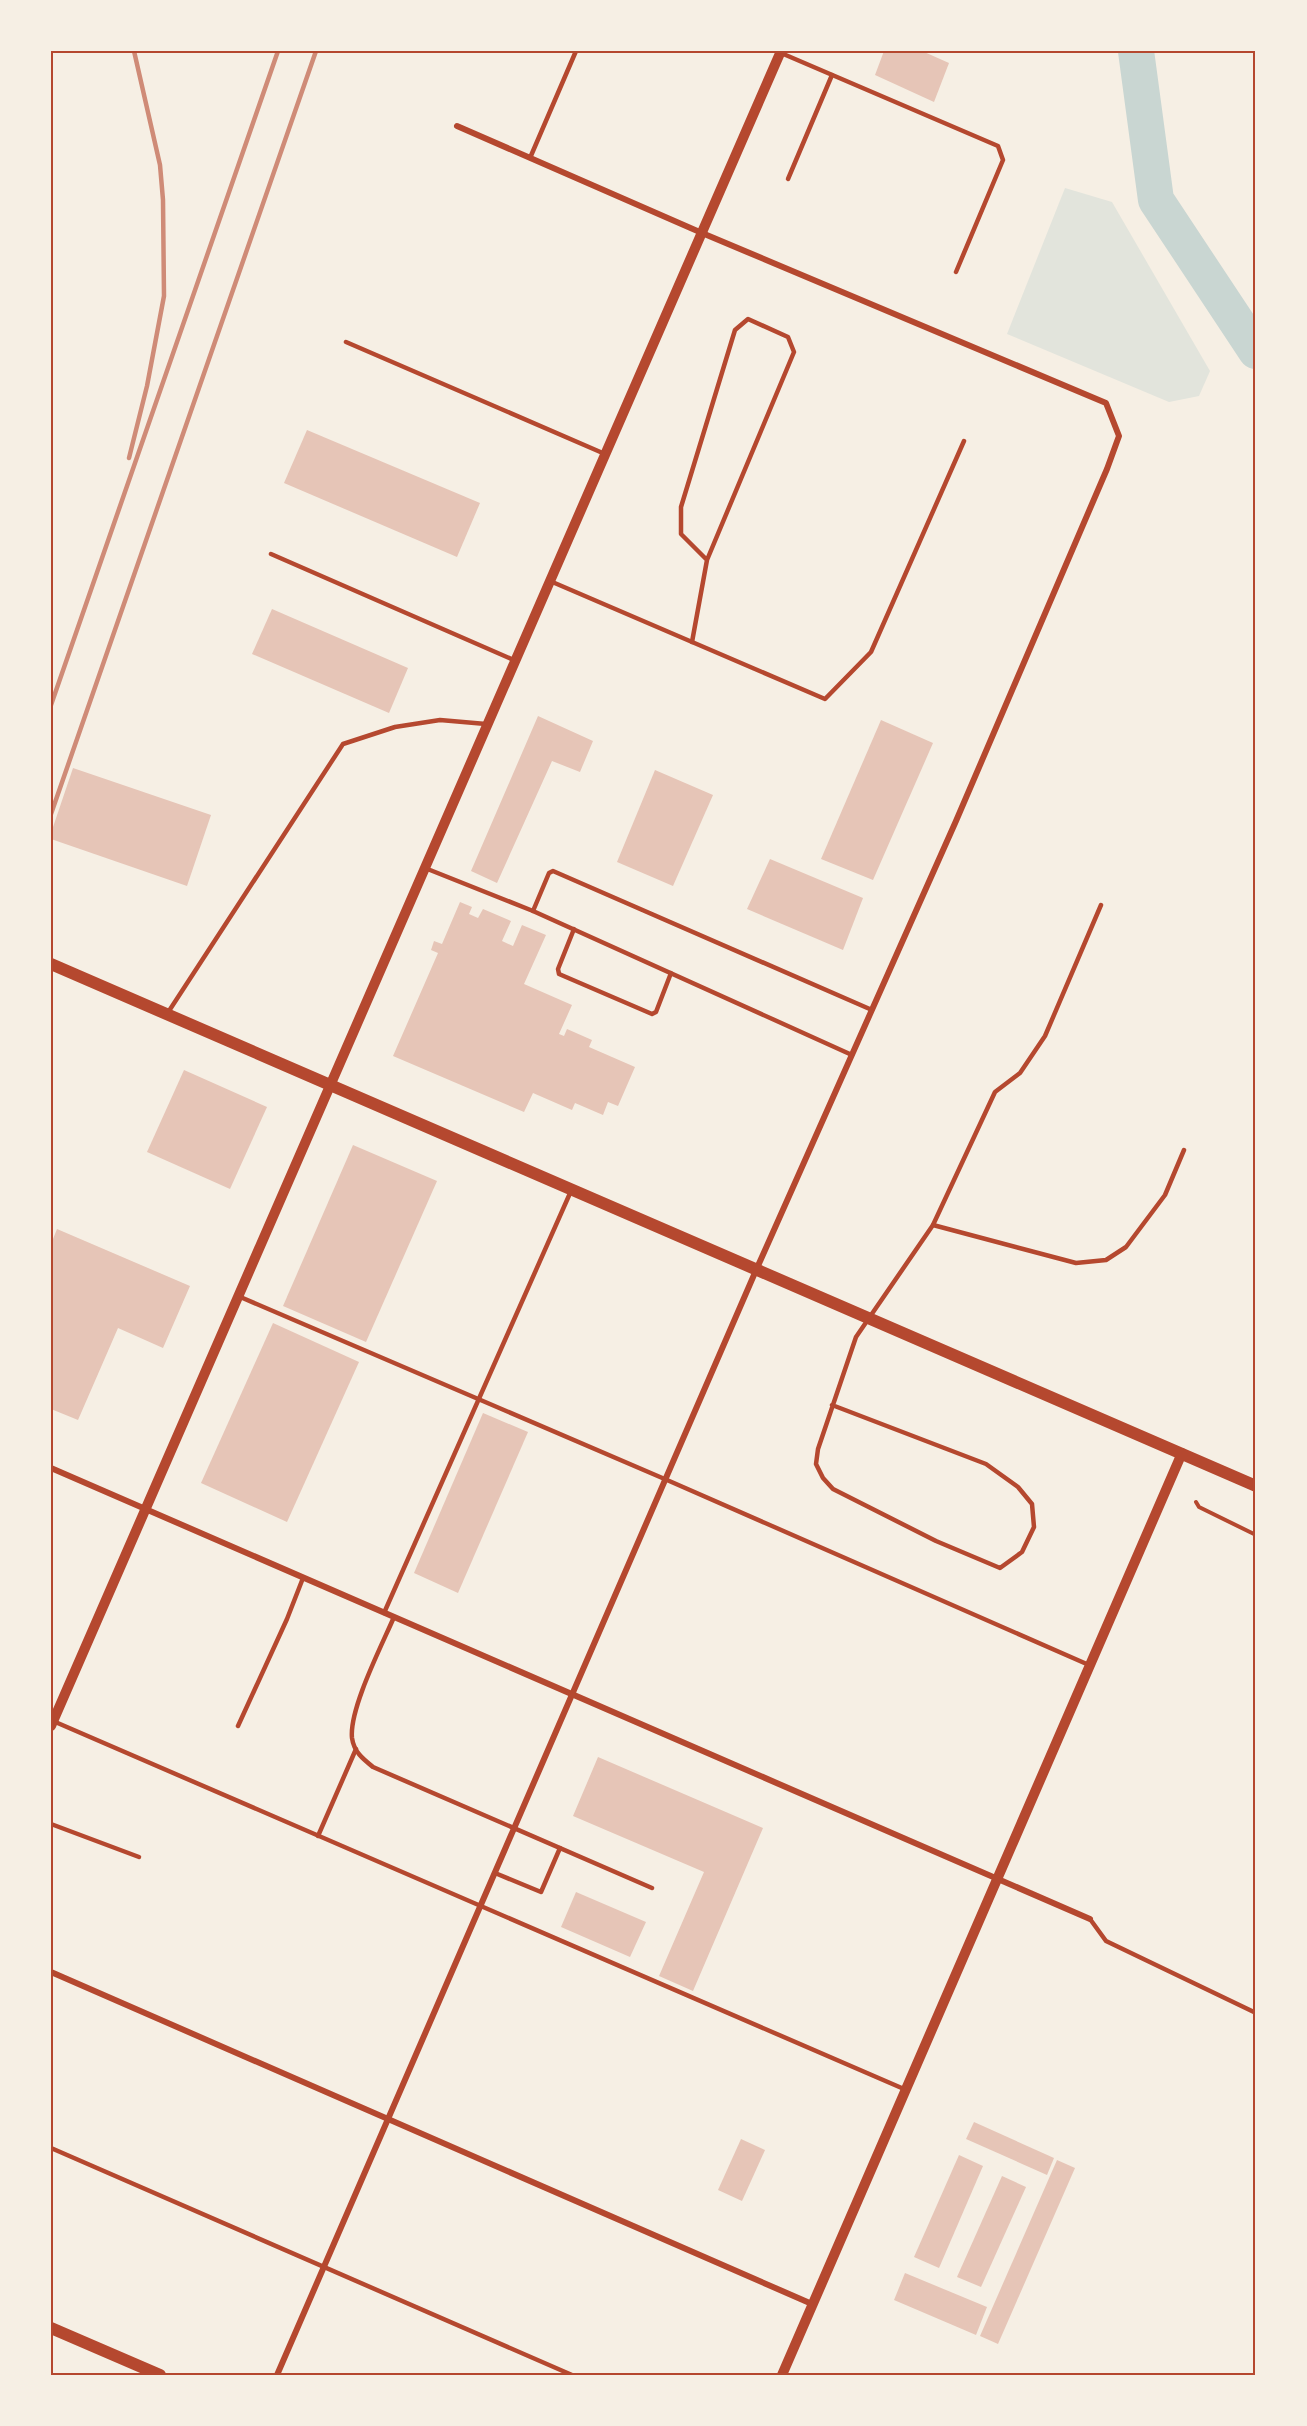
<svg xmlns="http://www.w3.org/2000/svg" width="1307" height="2426" viewBox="0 0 1307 2426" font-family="Inter,sans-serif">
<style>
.green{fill:#e2e4dc}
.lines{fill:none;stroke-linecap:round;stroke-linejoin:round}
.river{stroke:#c9d6d2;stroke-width:36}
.building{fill:#e6c5b7}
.path{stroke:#b5482f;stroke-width:4}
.service{stroke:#b5482f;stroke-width:4.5}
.minor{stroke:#b5482f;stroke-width:6}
.tertiary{stroke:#b5482f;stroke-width:10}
.secondary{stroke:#b5482f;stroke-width:12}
.rail{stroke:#cf8b77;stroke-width:4.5}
.neatline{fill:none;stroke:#b5482f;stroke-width:2}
</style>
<rect width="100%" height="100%" fill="#f6efe4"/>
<polygon class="green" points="1065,188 1112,202 1210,371 1199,396 1169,402 1007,334"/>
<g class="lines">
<polyline class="river" points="1136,51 1156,200 1256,351"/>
</g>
<g class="building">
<polygon points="884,51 922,51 949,63 934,102 875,75"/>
<polygon points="307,430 480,503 457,557 284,483"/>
<polygon points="272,609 408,668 389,713 252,654"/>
<polygon points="538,716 593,741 580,772 552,761 497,883 471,871"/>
<polygon points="881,720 933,743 873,880 821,859"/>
<polygon points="73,768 211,815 187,886 51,839 51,833"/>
<polygon points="655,770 713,795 673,886 617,862"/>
<polygon points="770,859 863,898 843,950 747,909"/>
<polygon points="460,902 472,907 469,914 478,918 483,909 511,921 502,941 513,946 522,925 546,935 524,984 572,1005 559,1034 564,1036 567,1029 592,1040 589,1047 635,1067 618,1106 608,1102 603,1115 575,1103 572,1110 533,1093 524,1112 393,1056 438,953 431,950 434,941 442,944"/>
<polygon points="184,1070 267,1107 230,1189 147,1152"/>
<polygon points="353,1145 437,1181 366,1342 283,1306"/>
<polygon points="57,1229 190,1286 163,1348 118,1328 78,1420 51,1409 51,1244"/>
<polygon points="273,1323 359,1362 287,1522 201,1483"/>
<polygon points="483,1413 528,1432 458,1593 414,1573"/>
<polygon points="598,1757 763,1828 693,1991 659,1976 704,1872 573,1816"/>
<polygon points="576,1892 646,1922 630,1957 561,1927"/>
<polygon points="974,2122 1054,2158 1047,2175 966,2139"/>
<polygon points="741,2139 765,2150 742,2201 718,2190"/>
<polygon points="959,2155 983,2166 939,2268 914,2257"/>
<polygon points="1057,2160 1075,2168 998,2344 980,2336"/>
<polygon points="1002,2176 1026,2187 981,2287 957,2277"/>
<polygon points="905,2273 987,2307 976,2335 894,2300"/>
</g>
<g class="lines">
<polyline class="path" points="1196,1502 1199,1507 1256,1535"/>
<g class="service">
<polyline points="781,53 998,146 1003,160 956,272"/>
<polyline points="530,158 576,51"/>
<polyline points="788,179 832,75"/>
<polyline points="346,342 605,454"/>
<polyline points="271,554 516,661"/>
<polyline points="550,581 825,699 871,652 964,441"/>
<polyline points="692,642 707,560 681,534 681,507 735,330 748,319 788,337 794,352 707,560"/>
<polyline points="425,868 533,911 852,1055"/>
<polyline points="533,911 549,873 553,871 872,1010"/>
<polyline points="574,929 558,969 559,974 652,1014 656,1012 671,973"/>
<polyline points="167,1014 343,744 395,727 440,720 486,724"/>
<polyline points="933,1225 1076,1263 1106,1260 1126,1247 1165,1195 1184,1150"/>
<polyline points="238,1296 667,1480 1089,1665"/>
<polyline points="832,1405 986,1464 1018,1487 1032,1504 1034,1527 1022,1552 1000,1568 936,1541 833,1489 823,1478 816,1464 818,1449 856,1337 933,1225 995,1092 1020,1073 1045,1036 1101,905"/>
<polyline points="384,1613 571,1191"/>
<path d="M394,1617c-12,28 -45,92 -42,121 2,14 11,21 21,29l279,121"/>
<polyline points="53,1721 904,2089"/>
<polyline points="238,1726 287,1619 303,1578"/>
<polyline points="51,1824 139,1857"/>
<polyline points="318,1836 356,1749"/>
<polyline points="495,1873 541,1892 560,1848"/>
<polyline points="1090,1919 1106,1941 1256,2013"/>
<polyline points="51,2148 572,2375"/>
</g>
<g class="minor">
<polyline points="51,1468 1090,1919"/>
<polyline points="51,1972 812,2304"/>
<polyline points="277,2375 757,1268 956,821 1107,469 1119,436 1106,403 702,233 457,126"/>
</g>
<g class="tertiary">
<polyline points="51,1726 781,51"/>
<polyline points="782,2375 1182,1453"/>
</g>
<g class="secondary">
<polyline points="51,964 1256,1486"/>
<polyline points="51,2328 160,2375"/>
</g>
<g class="rail">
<polyline points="129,458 147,386 164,296 163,200 160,165 134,51"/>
<polyline points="51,705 278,51"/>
<polyline points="51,814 316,51"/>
</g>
</g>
<rect width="1307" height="2426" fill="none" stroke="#f6efe4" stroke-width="105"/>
<rect x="52" y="52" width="1202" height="2322" class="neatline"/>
</svg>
